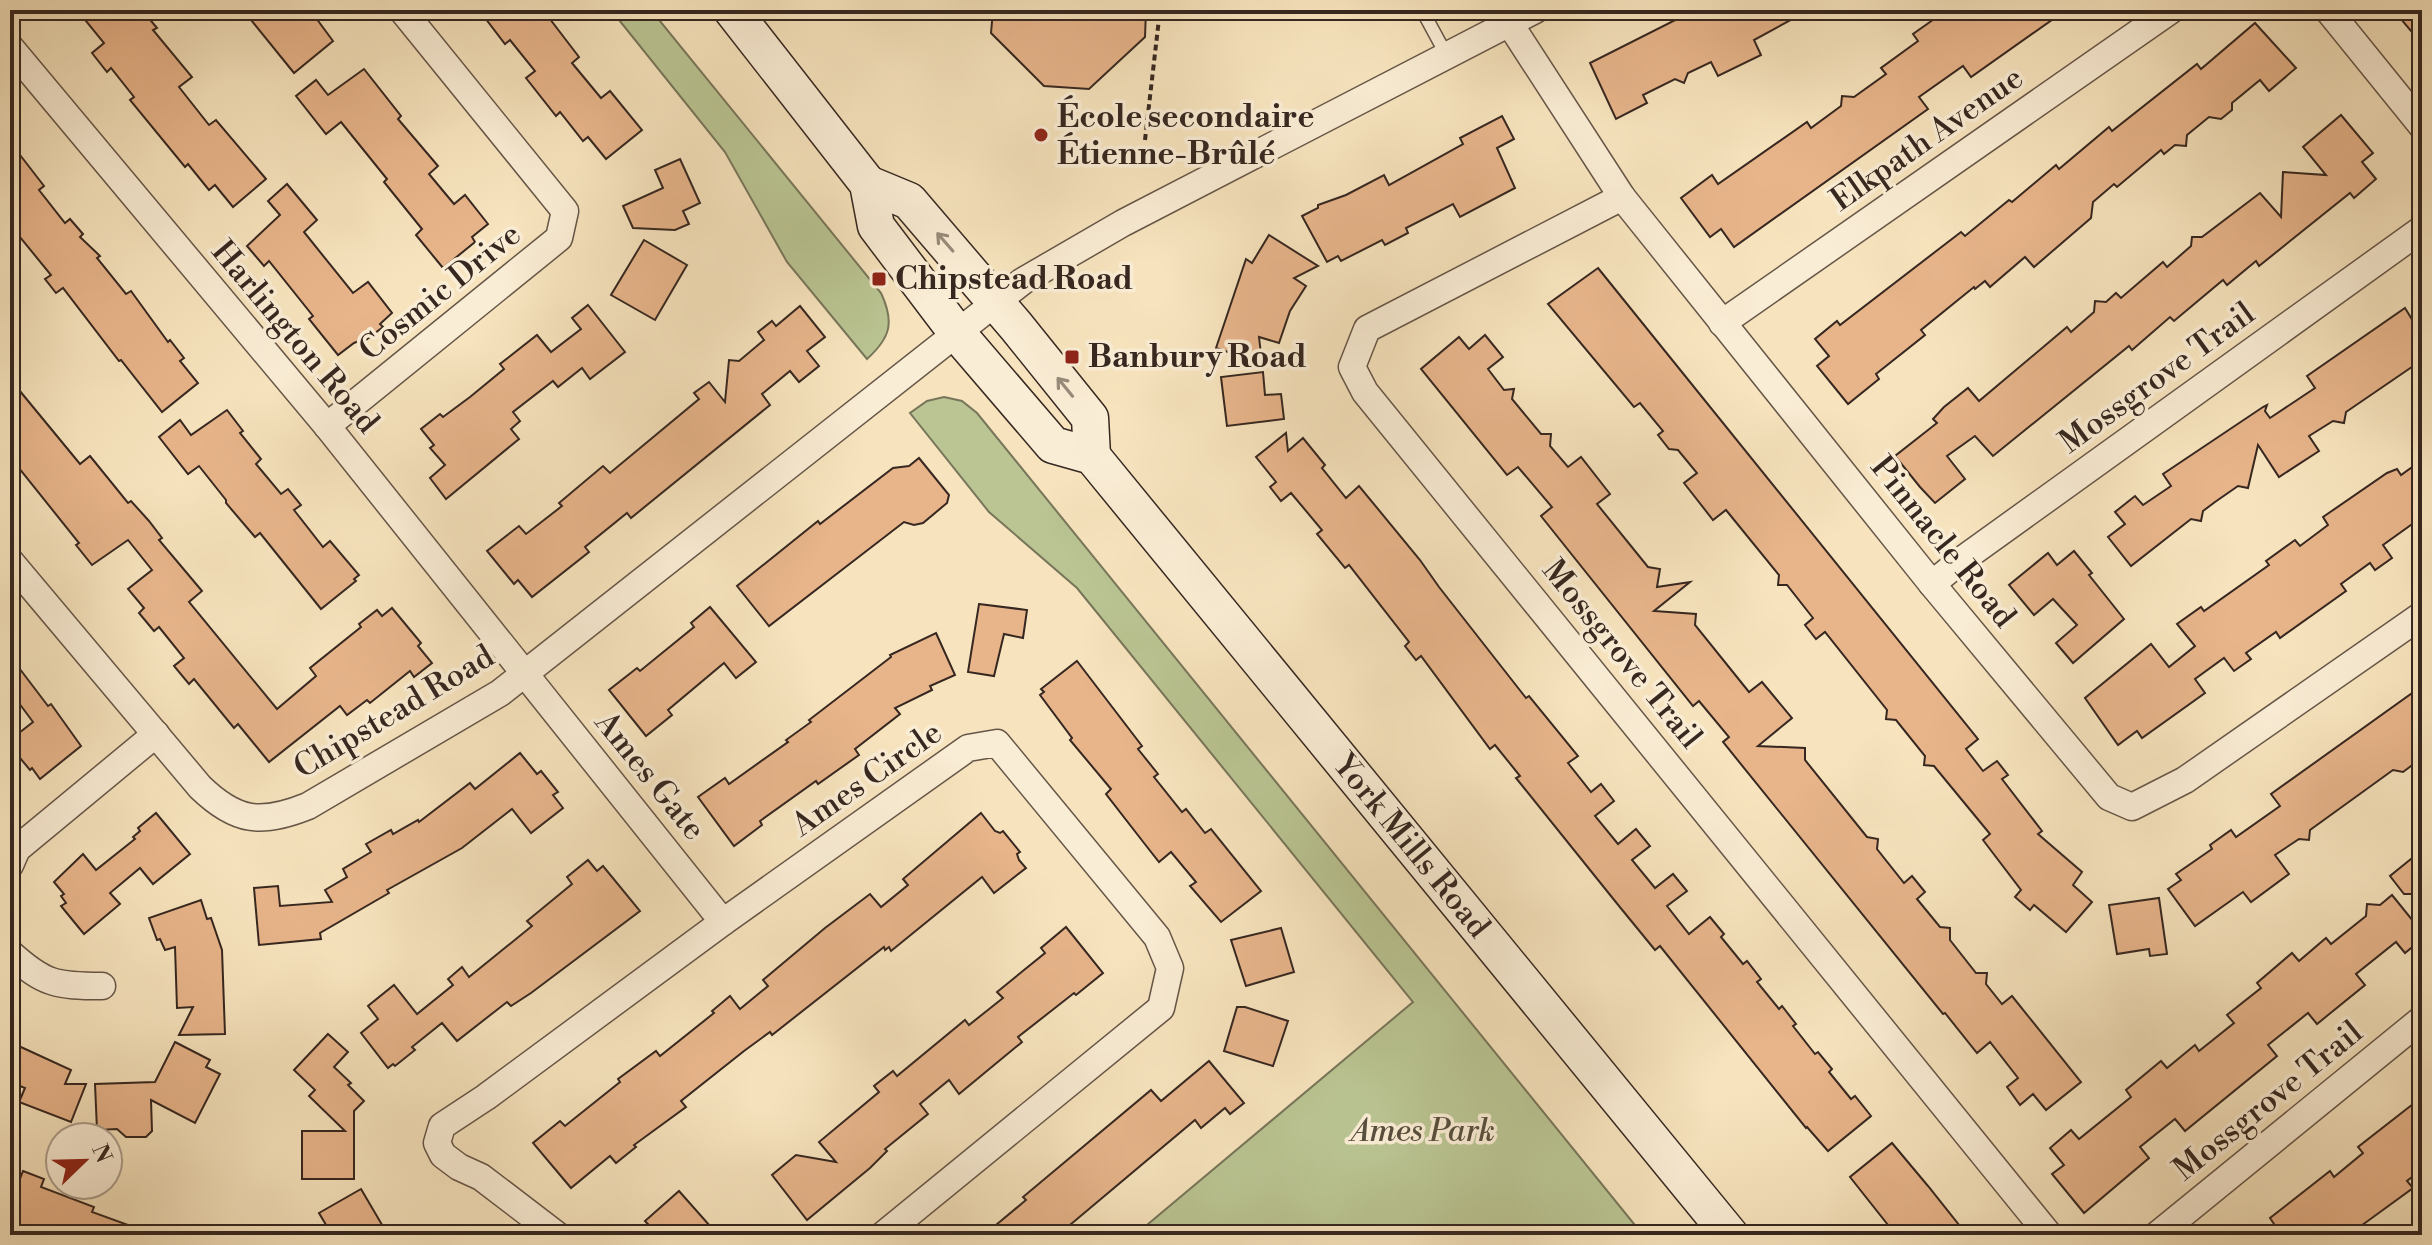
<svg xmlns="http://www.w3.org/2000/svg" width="2432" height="1245" viewBox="0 0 2432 1245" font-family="'Libre Bodoni',serif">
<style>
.green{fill:#bac593;stroke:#78765a;stroke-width:2}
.building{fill:#e8b58b;stroke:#362720;stroke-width:2}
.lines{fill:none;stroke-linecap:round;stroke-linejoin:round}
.lane-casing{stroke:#665648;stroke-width:15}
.street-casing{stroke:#665648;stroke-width:29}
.secondary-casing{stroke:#362720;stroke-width:39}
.path{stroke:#362720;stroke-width:4;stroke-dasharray:6 4;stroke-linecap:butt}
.lane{stroke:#faedd5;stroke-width:12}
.street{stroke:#faedd5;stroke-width:26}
.secondary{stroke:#faedd5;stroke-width:36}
.oneway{stroke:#988a7a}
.poi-dot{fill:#8f2418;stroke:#faedd5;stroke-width:3}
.labels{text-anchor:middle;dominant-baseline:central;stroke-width:7;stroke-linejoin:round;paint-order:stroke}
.poi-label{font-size:32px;font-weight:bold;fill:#362720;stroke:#faedd5;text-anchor:start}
.street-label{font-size:32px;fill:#362720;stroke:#faedd5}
.park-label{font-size:32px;font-style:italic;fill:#574e3d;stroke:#faedd5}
</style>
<rect width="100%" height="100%" fill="#f7e4be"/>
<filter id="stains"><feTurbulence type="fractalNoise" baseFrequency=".0025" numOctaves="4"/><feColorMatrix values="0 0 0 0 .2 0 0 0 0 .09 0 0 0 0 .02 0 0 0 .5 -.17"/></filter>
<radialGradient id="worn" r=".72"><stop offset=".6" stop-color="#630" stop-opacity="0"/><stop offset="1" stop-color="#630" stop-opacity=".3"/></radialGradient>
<g class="green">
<path d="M611,10h40l230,283c14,30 9,45 -14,66l-80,-97 -62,-110z"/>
<polygon points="944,397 962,401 977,413 1643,1235 1135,1235 1413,1002 1077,588 989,512 910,413 927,401"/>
</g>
<g class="building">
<polygon points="77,10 142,10 157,28 153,30 192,77 179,87 209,125 216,120 266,179 233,207 215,185 209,190 188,164 185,167 130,100 134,97 111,68 107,72 92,53 104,43"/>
<polygon points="243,10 310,10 333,41 294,73"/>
<polygon points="479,10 543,10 579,57 572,63 601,98 610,91 642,130 606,159 588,137 583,141 560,112 556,116 526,78 535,71 510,40 505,44"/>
<polygon points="993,10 1146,10 1145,37 1089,89 1044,86 991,33"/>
<polygon points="1695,10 1809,10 1754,40 1761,55 1718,76 1711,62 1688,73 1684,83 1675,79 1643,95 1647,103 1616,119 1590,63"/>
<polygon points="1947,10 1955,10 1961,19 1975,10 2066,10 1971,77 1963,66 1919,97 1928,109 1734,247 1721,229 1710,237 1681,198 1712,175 1718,184 1807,122 1811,128 1841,106 1842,96 1854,97 1886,74 1881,68 1918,41 1913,34"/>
<polygon points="2410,10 2422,10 2422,44 2400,18"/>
<polygon points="2255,23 2296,68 2269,91 2260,80 2232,103 2232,110 2221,119 2209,117 2187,135 2186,146 2175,145 2164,154 2161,150 2117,187 2114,184 2093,202 2091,218 2034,267 2025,257 1990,287 1985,281 1975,289 1974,287 1921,330 1925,335 1876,374 1879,379 1848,404 1817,366 1829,356 1815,339 1837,321 1840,325 1961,232 1965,236 2009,200 2012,202 2056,165 2059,169 2109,127 2112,131 2197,64 2201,69"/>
<polygon points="364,69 401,116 398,119 438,166 429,174 454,204 465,195 488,224 472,237 475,242 443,268 416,235 422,229 384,182 387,179 341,122 326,134 296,96 316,80 328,95"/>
<polygon points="2341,115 2373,153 2362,162 2376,179 2354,198 2350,193 2259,266 2256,261 2227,285 2223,280 2174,321 2170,317 2132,350 2129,346 1993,456 1975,436 1947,456 1965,479 1935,503 1920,487 1895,456 1937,423 1933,419 1944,407 1968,388 1979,401 2067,327 2071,332 2094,312 2095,301 2106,302 2116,293 2121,298 2163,262 2167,267 2191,246 2192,237 2202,237 2260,193 2281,217 2283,172 2326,175 2303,147"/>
<polygon points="1502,116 1514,139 1497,148 1515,188 1460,217 1453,204 1406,228 1408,233 1385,245 1382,240 1341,261 1338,256 1327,262 1302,216 1318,208 1318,205 1346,195 1384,175 1389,185 1463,144 1460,138"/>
<polygon points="10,142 44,186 39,190 65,223 70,219 83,234 80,237 100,256 97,258 126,294 131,291 168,342 170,340 184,358 180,361 198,383 162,412 121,360 119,361 63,288 56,293 45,279 51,275 10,225"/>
<polygon points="680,159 700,203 683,211 689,224 675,230 633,228 623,206 663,188 655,170"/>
<polygon points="287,184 317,220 304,232 353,293 368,282 392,313 380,324 383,327 362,343 359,341 354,343 338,355 309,319 313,316 269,261 264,266 247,246 280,215 268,201"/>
<polygon points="1269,235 1318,266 1294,278 1306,286 1290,311 1279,343 1259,337 1262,363 1216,348 1246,259 1252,263"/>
<polygon points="644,240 687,265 655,320 611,295"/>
<polygon points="1598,268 1978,739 1966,749 1983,771 1997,761 2008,775 2002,779 2042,831 2038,834 2082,872 2073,885 2092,902 2066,932 2034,905 2030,910 2015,897 2021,890 1983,840 1990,834 1934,766 1924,765 1925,756 1896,720 1886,719 1887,710 1825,632 1816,639 1805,625 1813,618 1787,585 1778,585 1779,575 1726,510 1713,520 1684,483 1697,473 1678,450 1669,449 1658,435 1663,431 1640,403 1634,407 1548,304"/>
<polygon points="588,305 625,352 590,379 582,368 558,387 553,381 513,412 520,421 511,429 519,439 446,499 430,478 445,465 430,448 434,445 421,429 440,414 443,417 470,397 504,369 500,364 537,335 551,352 581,329 572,318"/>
<polygon points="800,306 825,337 807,351 819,366 799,382 790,371 762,394 770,405 631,518 627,513 585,547 589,552 532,597 518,580 514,584 487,551 519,526 526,534 562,506 559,503 603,466 610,473 699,399 694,393 709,382 725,402 729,360 739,361 764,340 758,332 772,321 776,326"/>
<polygon points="2405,308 2413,321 2422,315 2422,360 2346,412 2344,423 2333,421 2309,436 2319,451 2279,477 2258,445 2248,488 2238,486 2215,502 2203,511 2201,521 2191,519 2131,566 2108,537 2125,524 2115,512 2135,496 2143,505 2171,486 2163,474 2263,407 2267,405 2265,411 2270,418 2315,388 2307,376"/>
<polygon points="1485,335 1503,357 1488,369 1504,390 1514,389 1512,399 1541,434 1551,434 1550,446 1568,467 1581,457 1610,494 1597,504 1648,567 1660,569 1657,587 1690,582 1654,611 1696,614 1695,625 1749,692 1762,682 1792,718 1758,746 1805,748 1805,760 1867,837 1878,839 1877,849 1904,883 1912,876 1925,892 1917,899 1940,927 1950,928 1950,940 1976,973 1987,973 1986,984 2002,1004 2012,996 2081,1082 2046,1110 2033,1094 2020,1105 2007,1087 2018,1078 1990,1042 1977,1053 1945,1013 1943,1014 1723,742 1729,737 1699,701 1693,706 1541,516 1552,507 1518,467 1507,475 1421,369 1459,337 1469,349"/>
<polygon points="1263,372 1265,395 1281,394 1284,419 1227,426 1221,377"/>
<polygon points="10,379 80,464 90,456 128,503 131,501 149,521 162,538 159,540 202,591 189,602 277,709 316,676 310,668 361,627 359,624 377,610 382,616 392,608 421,643 418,646 432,663 414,677 410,671 370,703 367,700 347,715 340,706 269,762 238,724 234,728 194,679 189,684 174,666 184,658 159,627 154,631 139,613 144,608 128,589 152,570 128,540 92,565 76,545 79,543 10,457"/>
<polygon points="227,410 243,431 240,433 261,459 256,464 281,494 288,489 301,505 294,510 323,547 330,541 359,575 354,579 356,581 321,609 260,533 255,537 226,503 226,500 199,466 188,474 159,437 180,420 191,435"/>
<polygon points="1286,433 1288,451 1303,438 1325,465 1322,468 1346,498 1359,486 1420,560 1439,587 1526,698 1529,696 1578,756 1568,763 1591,792 1601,784 1614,801 1595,816 1618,844 1636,829 1650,846 1632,860 1655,888 1673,874 1687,891 1667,906 1689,934 1710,917 1724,934 1721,937 1743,964 1747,961 1761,979 1757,982 1779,1009 1782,1006 1796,1024 1793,1026 1815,1054 1818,1052 1832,1069 1829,1072 1851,1099 1855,1096 1871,1116 1828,1151 1807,1127 1806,1128 1660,946 1655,950 1619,906 1516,778 1520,776 1495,745 1490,749 1421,656 1416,660 1405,646 1409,642 1349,565 1345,568 1317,534 1322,530 1291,493 1281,501 1270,487 1276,482 1256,457"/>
<polygon points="919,458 949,495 947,503 923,523 914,525 904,522 769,626 737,586 818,521 820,524 893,468 909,466"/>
<polygon points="2422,460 2422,517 2383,545 2392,558 2375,570 2370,563 2341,584 2346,591 2280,638 2276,632 2246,653 2251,659 2234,671 2224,658 2195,679 2205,693 2142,738 2137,731 2118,745 2085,698 2151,644 2169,667 2195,646 2177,624 2201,607 2204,611 2269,565 2266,561 2295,540 2300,546 2328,525 2323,517 2387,473 2397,469 2401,475"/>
<polygon points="2074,551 2092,573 2089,575 2124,619 2073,663 2056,643 2077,625 2053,599 2034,615 2009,585 2048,553 2057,565"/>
<polygon points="979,604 1027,610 1023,638 1004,634 994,676 968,672"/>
<polygon points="710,607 756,662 736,678 724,663 668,710 672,715 646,736 609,690 637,668 640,671 694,627 691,623"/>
<polygon points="936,633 955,675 930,686 932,690 895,708 900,714 855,749 859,755 818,784 816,781 760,821 762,825 734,846 698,797 725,778 729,784 788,742 786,740 811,722 809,720 891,657 890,655"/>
<polygon points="10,656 48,706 51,704 81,746 40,779 32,768 30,770 10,746 10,740 33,722 10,691"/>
<polygon points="1077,661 1142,746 1138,749 1158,774 1154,777 1182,812 1186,809 1205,833 1211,829 1261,891 1221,922 1190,886 1196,882 1171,852 1159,862 1144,843 1106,794 1111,789 1070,740 1072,738 1040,695 1044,692 1041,689"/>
<polygon points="2422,686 2422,750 2415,755 2419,760 2403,772 2393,770 2310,830 2309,840 2299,839 2275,855 2289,874 2251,902 2243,892 2195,926 2168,889 2181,880 2176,874 2212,849 2210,845 2231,830 2236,837 2280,806 2271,794"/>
<polygon points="520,753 537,774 541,771 558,792 553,795 563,808 531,833 512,809 462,848 387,890 389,893 320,933 321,939 259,945 254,888 278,886 280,906 332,902 325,890 347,877 343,869 371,852 366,844 391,830 393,834 418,820 419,822 470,783 475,789"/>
<polygon points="156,813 190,854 153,884 140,868 110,893 120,904 84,934 61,906 66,903 61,896 64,894 54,882 83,854 96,870 135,839 133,837 140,831 138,828"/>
<polygon points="981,813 995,831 1000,833 1003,831 1020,852 1017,854 1019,860 1026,868 994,893 982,877 891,951 889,947 885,950 884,947 772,1035 770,1032 744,1051 681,1101 686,1107 634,1145 636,1147 616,1163 610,1156 571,1188 533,1143 560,1121 565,1126 620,1082 618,1079 656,1051 660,1056 714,1013 712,1011 730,996 740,1009 768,986 763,980 825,928 870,894 881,907 908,885 903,879"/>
<polygon points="2422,850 2422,894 2404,894 2390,876"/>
<polygon points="588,860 597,871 603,866 640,911 531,993 511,1006 507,1002 457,1041 442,1023 412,1047 415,1050 395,1066 393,1064 388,1068 361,1033 378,1019 368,1006 394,985 417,1014 453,985 448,979 462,967 469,977 532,926 527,921 572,884 567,877"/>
<polygon points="2392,895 2422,932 2422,939 2405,953 2396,942 2356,974 2365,985 2317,1024 2308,1013 2268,1045 2277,1056 2185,1131 2175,1119 2140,1147 2149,1158 2084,1213 2052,1174 2064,1165 2050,1148 2071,1130 2079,1139 2131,1097 2126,1090 2161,1061 2167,1068 2195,1045 2199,1051 2234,1023 2227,1015 2261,988 2257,983 2292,953 2299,961 2326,938 2331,944 2366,916 2367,904 2380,905"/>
<polygon points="2159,898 2167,954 2150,956 2149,949 2117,954 2109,905"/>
<polygon points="201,900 207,919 211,918 222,950 225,1034 179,1035 193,1007 177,1008 175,947 165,950 160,939 157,940 149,918"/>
<polygon points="1066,927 1103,973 1076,995 1074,993 1018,1037 1022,1042 959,1094 949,1080 920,1104 928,1114 885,1149 887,1151 870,1168 807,1220 772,1175 796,1155 836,1162 819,1142 879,1092 874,1086 893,1071 897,1076 965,1020 969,1025 1003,998 997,992 1045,953 1041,948"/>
<polygon points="1281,928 1294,972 1246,986 1231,940"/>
<polygon points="1237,1007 1245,1007 1288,1021 1273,1066 1224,1051"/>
<polygon points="328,1034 348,1052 334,1067 351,1083 348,1085 364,1101 354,1111 354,1179 302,1179 302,1131 345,1131 309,1096 315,1090 294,1070"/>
<polygon points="10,1042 71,1070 65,1084 86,1084 71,1122 19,1102 25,1088 10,1082"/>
<polygon points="175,1042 210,1060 206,1067 220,1074 195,1123 151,1100 152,1131 146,1137 126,1137 117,1129 97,1130 95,1084 155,1082"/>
<polygon points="1209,1061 1244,1103 1230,1114 1225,1108 1201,1128 1195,1120 1058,1235 984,1235 1026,1200 1023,1197 1151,1090 1161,1101"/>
<polygon points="2422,1097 2422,1169 2407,1181 2413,1188 2354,1231 2350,1227 2340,1235 2260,1235 2274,1224 2270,1218 2330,1171 2334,1177 2363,1153 2358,1147"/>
<polygon points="1892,1143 1928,1186 1967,1235 1896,1235 1850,1177"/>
<polygon points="23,1171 44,1179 41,1187 94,1207 92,1212 150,1233 150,1235 22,1235 10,1230 10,1181 18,1184"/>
<polygon points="361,1189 388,1235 332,1235 319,1213"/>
<polygon points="679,1191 718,1235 658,1235 645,1221"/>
</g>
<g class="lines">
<g class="lane-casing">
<polyline id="lane" points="1422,10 1447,56"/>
</g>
<g class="street-casing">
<g id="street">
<polyline points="2328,10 2422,126"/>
<polyline points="1510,24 1622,197 1932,584 2109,797 2132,807 2185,780 2422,615"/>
<polyline points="10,47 327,426 723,922"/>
<polyline points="1622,197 1367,329 1352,367 1365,392 2049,1235"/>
<polyline points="1722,323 2171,10"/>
<polyline points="327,426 559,238 565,211 402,10"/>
<path d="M10,561l190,226c36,35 61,38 108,19l192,-113 523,-412 100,-58 412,-213"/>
<polyline points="1932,584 1959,562 2422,229"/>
<polyline points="10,865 17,849 156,734"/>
<path d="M10,953c34,31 46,33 92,33"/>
<polyline points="557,1235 481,1177 459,1167 443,1155 437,1143 442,1126 486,1097 723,922 968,748 997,743 1157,937 1170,968 1161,1008 883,1235"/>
<polyline points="2157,1235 2422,1019"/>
</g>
</g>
<g class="secondary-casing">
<g id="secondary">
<path id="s1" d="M732,10l136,174 8,42 81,107 96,112 39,11 638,779"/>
<polyline points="868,184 909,201 1016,326 1090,418 1092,456"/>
</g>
</g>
<polyline class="path" points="1145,140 1160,10"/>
<use href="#lane" class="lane"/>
<use href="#street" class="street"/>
<use href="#secondary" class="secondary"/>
</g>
<defs><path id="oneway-shaft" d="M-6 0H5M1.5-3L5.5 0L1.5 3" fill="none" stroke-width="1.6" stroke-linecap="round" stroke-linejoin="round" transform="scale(2)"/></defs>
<g class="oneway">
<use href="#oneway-shaft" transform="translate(945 242) rotate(-131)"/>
<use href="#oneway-shaft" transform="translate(1065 387) rotate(-129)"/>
</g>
<g class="poi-dot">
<circle cx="1041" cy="135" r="8"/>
<rect x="871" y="271" width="16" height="16" rx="4"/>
<rect x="1064" y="349" width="16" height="16" rx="4"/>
</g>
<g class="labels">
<g class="poi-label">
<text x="1057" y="117">École secondaire<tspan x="1057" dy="37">Étienne-Brûlé</tspan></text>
<text x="895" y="279">Chipstead Road</text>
<text x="1088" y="357">Banbury Road</text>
</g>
<g class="street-label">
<text transform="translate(1927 139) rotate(-35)">Elkpath Avenue</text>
<text transform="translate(440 292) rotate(-39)">Cosmic Drive</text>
<text transform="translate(295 337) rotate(50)">Harlington Road</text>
<text transform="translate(2157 378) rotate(-36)">Mossgrove Trail</text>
<text transform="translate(1943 542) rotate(51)">Pinnacle Road</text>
<text transform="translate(1622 654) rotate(51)">Mossgrove Trail</text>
<text transform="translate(394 712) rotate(-31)">Chipstead Road</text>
<text transform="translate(650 776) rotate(51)">Ames Gate</text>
<text transform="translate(867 779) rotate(-35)">Ames Circle</text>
<text stroke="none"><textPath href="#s1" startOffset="1090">York Mills Road</textPath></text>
<text transform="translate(2268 1101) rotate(-39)">Mossgrove Trail</text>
</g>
<g class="park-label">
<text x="1423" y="1131">Ames Park</text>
</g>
</g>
<rect width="2432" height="1245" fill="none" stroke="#f7e4be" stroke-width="40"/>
<rect x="12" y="12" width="2408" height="1221" fill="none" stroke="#362720" stroke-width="4"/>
<rect x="20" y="20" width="2392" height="1205" fill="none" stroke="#362720" stroke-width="2"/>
<g transform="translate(84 1161) rotate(67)"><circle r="38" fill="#faedd5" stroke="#ac9e8d" stroke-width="2"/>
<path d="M0-6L14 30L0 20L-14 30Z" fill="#8f2418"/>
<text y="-12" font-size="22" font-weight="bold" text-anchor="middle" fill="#362720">N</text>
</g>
<rect width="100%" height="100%" filter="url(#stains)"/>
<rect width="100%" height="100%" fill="url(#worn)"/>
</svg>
